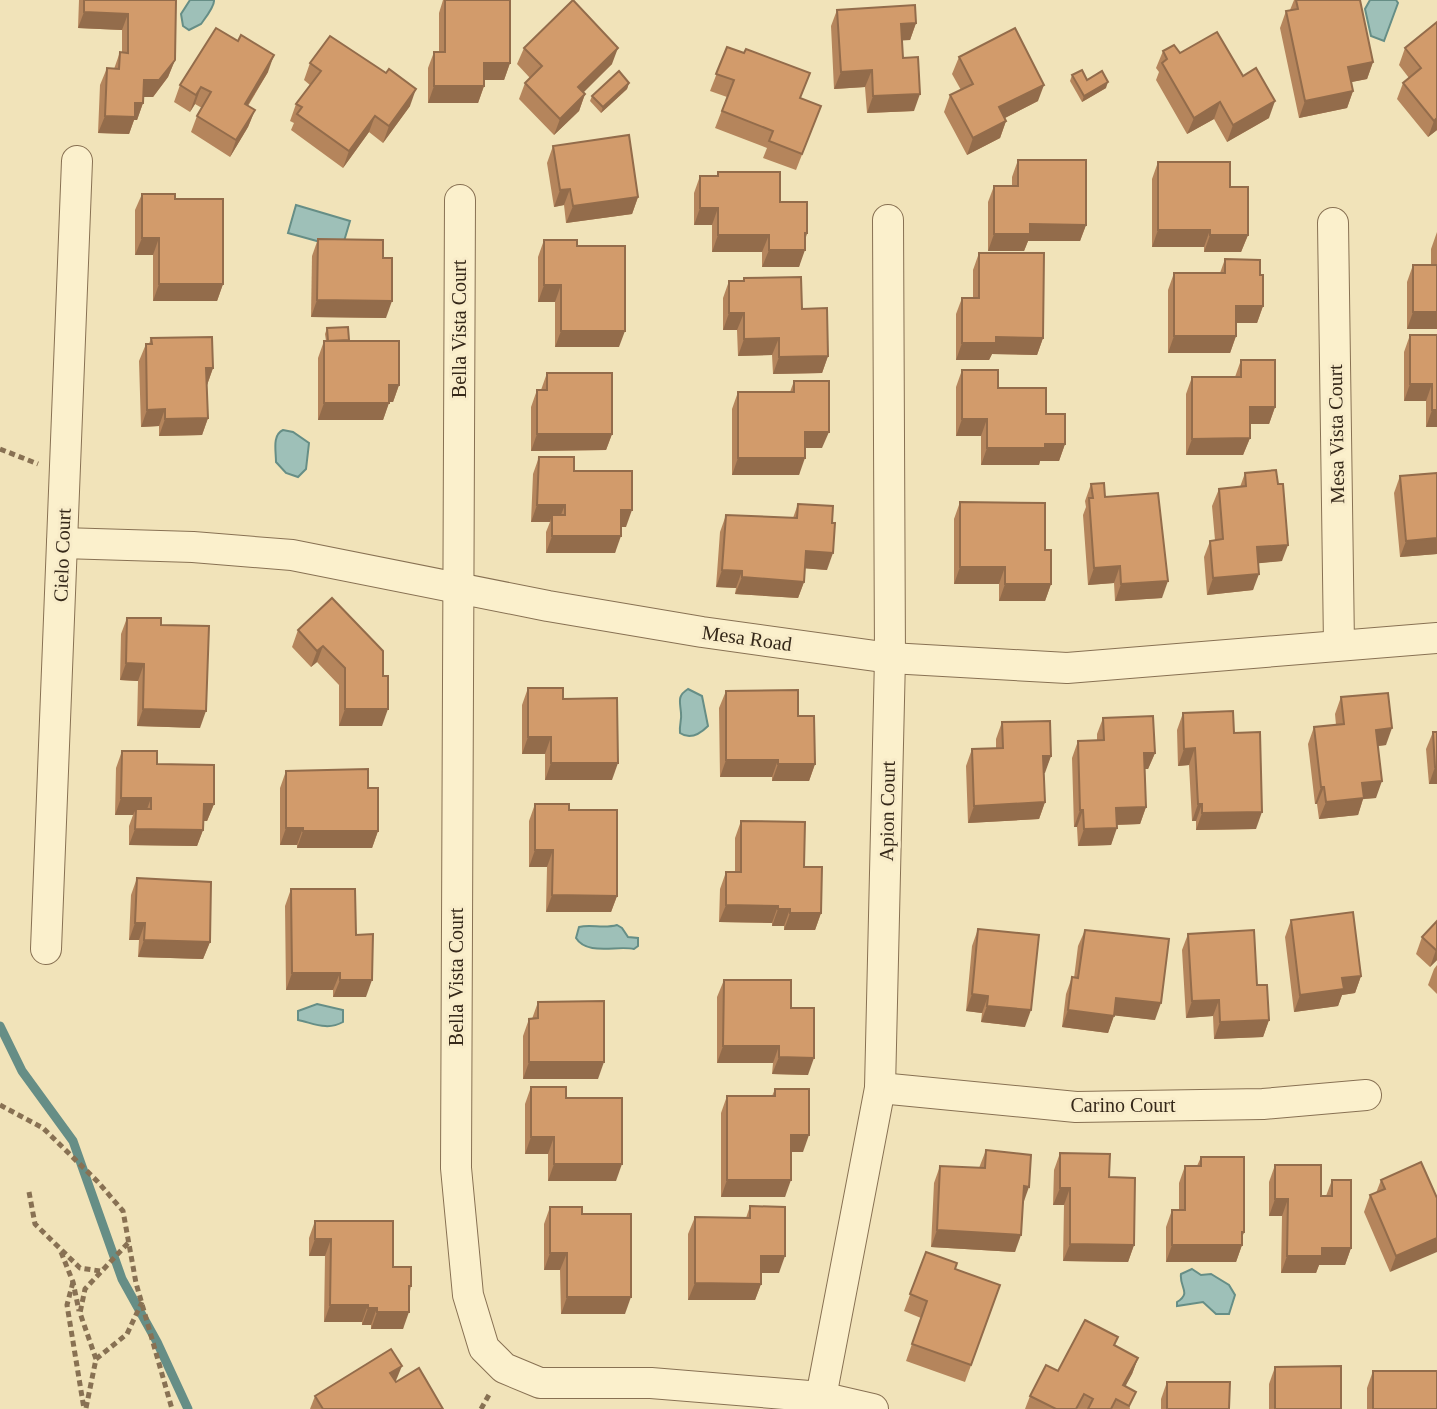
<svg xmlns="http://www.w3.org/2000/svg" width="1437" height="1409" viewBox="0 0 1437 1409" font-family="'Times New Roman',serif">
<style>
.water{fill:#9ec0b8;stroke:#668e86;stroke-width:2}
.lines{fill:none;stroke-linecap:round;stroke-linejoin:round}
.stream{stroke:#668e86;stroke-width:9}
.minor-casing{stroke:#887153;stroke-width:32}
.path{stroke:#887153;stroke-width:5;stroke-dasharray:6 4;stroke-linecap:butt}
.minor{stroke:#fbf0cc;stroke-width:30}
.wall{fill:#b5855c}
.shaded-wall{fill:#936c4b}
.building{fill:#d29b6b;stroke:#936c4b;stroke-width:2}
.labels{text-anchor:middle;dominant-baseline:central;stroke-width:6;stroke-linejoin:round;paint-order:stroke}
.street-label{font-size:20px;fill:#352819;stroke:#f8ecc9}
</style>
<rect width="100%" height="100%" fill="#f1e3b9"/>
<g class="water">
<path d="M190,0h24c1,6 -8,17 -13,24l-12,6 -6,-4 -2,-12z"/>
<polygon points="1370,0 1396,0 1398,3 1384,41 1371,36 1365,9"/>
<polygon points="296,205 350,221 342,248 288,233"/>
<path d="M283,430l10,2 16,11 -3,26 -8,8 -12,-4 -10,-11c0,-11 -4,-27 7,-32z"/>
<path d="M688,689l14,7 6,30c-8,8 -18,14 -28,7 -1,-8 2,-13 1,-20 -1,-12 -4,-17 7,-24z"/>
<path d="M617,925l5,3 6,9 10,1v8l-4,3c-16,-4 -47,7 -58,-11l3,-11c12,-3 25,2 38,-2z"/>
<path d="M317,1004l26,6v12c-16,9 -30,1 -45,-2v-9z"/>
<path d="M1192,1269l9,6 10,-1 18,11 6,10 -6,19h-13l-13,-12 -26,4v-4c15,-9 2,-15 4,-28z"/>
</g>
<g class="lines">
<polyline class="stream" points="0,1026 22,1071 73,1141 122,1279 157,1342 188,1409"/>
<g class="minor-casing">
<g id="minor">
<polyline points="460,200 456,1168 468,1295 484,1348 504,1368 540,1383 651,1383 821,1397 873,1409"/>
<polyline points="1333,223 1339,645"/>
<polyline points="62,543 193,547 292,555 548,606 702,632 890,658 1067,668 1437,638"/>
<polyline points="46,949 77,161"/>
<polyline points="880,1088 1076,1107 1263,1104 1366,1095"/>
<polyline points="821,1397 880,1088 890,658 888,220"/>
</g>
</g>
<g class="path">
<polyline points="0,449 38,464"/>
<polyline points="0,1105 43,1128 98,1182 123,1211 136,1283 172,1409"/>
<polyline points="29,1192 35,1224 80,1268 100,1271"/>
<polyline points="61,1252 73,1282 79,1311"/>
<polyline points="73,1282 67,1305 84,1409"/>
<polyline points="96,1359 80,1313 85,1289 128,1243"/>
<polyline points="86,1408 96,1359 127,1334 142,1302"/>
<polyline points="481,1409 490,1393"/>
</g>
<use href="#minor" class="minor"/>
</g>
<g class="wall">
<polygon points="79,0 176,0 175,60 168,77 153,97 143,97 143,103 137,120 134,120 129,134 98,133 100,85 107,68 114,69 120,52 122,53 122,30 78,28"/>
<polygon points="443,0 510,0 510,63 504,80 484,80 484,86 478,103 428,103 428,68 434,52 439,52 439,13"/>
<polygon points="1294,0 1360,0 1373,62 1367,79 1351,82 1353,91 1347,108 1299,118 1280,28 1286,11 1290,10"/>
<polygon points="837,10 916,23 910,40 902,40 903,58 914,111 867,113 865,87 834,89 831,26"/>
<polygon points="1437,22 1437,130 1428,137 1397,99 1403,83 1409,78 1399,65 1405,48"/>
<polygon points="727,47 800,98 821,106 796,170 763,158 767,148 715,128 727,97 710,91"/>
<polygon points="524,48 612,64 583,92 585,94 579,111 554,135 519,99 525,83 530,78 517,64"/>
<polygon points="1163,51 1180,53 1243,76 1269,118 1227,142 1214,119 1187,134 1156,80 1159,72 1156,68"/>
<polygon points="959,57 1038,101 1005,118 1006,121 1000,138 967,155 944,112 950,95 961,90 952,74"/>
<polygon points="310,63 410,106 383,143 369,132 343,168 291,130 294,123 290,121 296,104 310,85 304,80"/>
<polygon points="268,72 248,106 255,110 248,127 230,157 191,132 197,116 202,108 195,104 190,112 174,102 180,85"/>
<polygon points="1072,75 1087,80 1106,88 1082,102 1070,81"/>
<polygon points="629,83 627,89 601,113 590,101 592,96"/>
<polygon points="553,146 638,197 632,214 566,223 564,205 554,207 547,163"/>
<polygon points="1018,160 1086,225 1080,241 1028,241 1024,251 988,251 988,202 994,186 1012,186 1012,177"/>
<polygon points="1158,162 1230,187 1248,235 1241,252 1204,252 1204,247 1152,247 1152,179"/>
<polygon points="718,172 780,202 807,233 799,267 762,267 762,252 712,252 712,225 694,225 694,193 700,176 717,176"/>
<polygon points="142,194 223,284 217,301 153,301 153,255 135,255 135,210"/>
<polygon points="1437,232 1437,329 1407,329 1407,282 1413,265 1431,265 1431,249"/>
<polygon points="318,239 383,258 386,318 311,317 312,256"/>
<polygon points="544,240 577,246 619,347 555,347 555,302 538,302 538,257"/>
<polygon points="979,253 1043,338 1037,355 992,354 989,360 956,360 956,314 962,298 973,298 973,270"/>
<polygon points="1225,259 1260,275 1263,306 1257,323 1236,323 1236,336 1230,353 1168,353 1168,290 1174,273 1220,273"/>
<polygon points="744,278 802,309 828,356 822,373 773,374 772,355 738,356 737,330 723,330 723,298 729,281 743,281"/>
<polygon points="327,328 349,340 348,341 399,385 393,402 389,402 383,420 318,420 318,358 324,341 326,341 325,334"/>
<polygon points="1410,335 1437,335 1437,427 1426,427 1426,401 1404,401 1404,352"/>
<polygon points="151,338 213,368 207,385 208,418 202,435 159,436 159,426 141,427 139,361 146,344 149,344"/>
<polygon points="1241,360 1275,407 1269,424 1250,424 1250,438 1243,455 1186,455 1186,394 1192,377 1235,377"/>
<polygon points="962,370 998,388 1046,414 1065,444 1059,461 1040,461 1039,465 981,465 981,436 956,436 956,387"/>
<polygon points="547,373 612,434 606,450 531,451 531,407 537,390 541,390"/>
<polygon points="794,381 822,448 805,448 799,475 732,475 732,409 738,392 790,392"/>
<polygon points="539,457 574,471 626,527 621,527 615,553 546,553 546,532 550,522 531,522 533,474"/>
<polygon points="1245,473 1282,561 1258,563 1253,590 1207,595 1204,557 1210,541 1215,540 1212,506 1219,489 1240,487"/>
<polygon points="1437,473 1437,554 1400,557 1394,493 1400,476"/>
<polygon points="1091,484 1105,497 1162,598 1115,601 1114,583 1088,585 1083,515 1086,507 1085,501"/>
<polygon points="960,502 1045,550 1051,584 1045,601 999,601 999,584 954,584 954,519"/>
<polygon points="798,504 827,570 805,568 804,582 798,598 735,594 736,588 716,587 720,532 726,515 793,518"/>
<polygon points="332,598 382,726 339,726 339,685 317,662 311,667 292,647 298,630"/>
<polygon points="127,618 161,625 200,728 137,726 138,681 120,680 121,634"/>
<polygon points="528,688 563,699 612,780 545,780 545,754 522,754 522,705"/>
<polygon points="726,691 798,716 815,764 809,781 772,781 772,777 720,777 719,708"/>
<polygon points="1341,697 1386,745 1378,746 1376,798 1363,799 1358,815 1319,819 1317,804 1315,804 1308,744 1314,727 1336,725 1335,714"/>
<polygon points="1183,713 1234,733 1256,829 1196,830 1196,821 1192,821 1189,765 1178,766 1177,730"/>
<polygon points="1103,718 1155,753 1148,769 1145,769 1146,807 1140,824 1117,825 1111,845 1078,846 1077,827 1074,827 1072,758 1078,741 1097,740 1097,734"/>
<polygon points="1002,722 1051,756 1044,773 1045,802 1039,819 968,823 966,766 972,749 996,748 996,739"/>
<polygon points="1433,732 1437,784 1429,784 1426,749"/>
<polygon points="122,751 157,764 214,804 207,821 203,821 203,830 197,846 129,845 129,826 133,815 115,815 116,768"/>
<polygon points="286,771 368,788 378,831 372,848 297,848 297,845 280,845 280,788"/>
<polygon points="535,804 569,810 617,896 611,912 546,912 547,867 529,867 529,821"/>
<polygon points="741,821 804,867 821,913 815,930 784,930 784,926 772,926 772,923 719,922 720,889 726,872 735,872 735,838"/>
<polygon points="137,878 210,942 203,959 138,957 139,940 129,940 131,895"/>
<polygon points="291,889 356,935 366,997 333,997 333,990 286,990 285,906"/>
<polygon points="1291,920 1361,976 1355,993 1342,995 1338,1006 1294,1012 1285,937"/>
<polygon points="1437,921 1437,960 1430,967 1416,954 1422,937"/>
<polygon points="978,929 1025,1027 981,1022 982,1013 966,1011 972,946"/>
<polygon points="1085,930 1155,1020 1114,1015 1108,1033 1062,1027 1066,994 1072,977 1074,978 1078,946"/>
<polygon points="1188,934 1257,985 1269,1020 1263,1037 1214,1039 1213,1016 1186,1018 1182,950"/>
<polygon points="1437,965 1437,994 1428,985 1434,969"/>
<polygon points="724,980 791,1008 808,1075 772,1074 773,1063 717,1063 717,997"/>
<polygon points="538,1002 598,1079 523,1079 523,1036 529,1019 532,1019"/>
<polygon points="531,1087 566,1098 616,1181 548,1181 548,1154 525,1154 525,1104"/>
<polygon points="775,1089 803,1152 791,1152 785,1197 721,1197 721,1113 727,1096 772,1096"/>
<polygon points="986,1150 1023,1204 1015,1252 931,1247 934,1183 940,1166 979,1168"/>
<polygon points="1060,1153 1109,1177 1134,1245 1128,1262 1063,1261 1064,1205 1053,1205 1054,1170"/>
<polygon points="1201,1157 1244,1232 1242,1238 1242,1245 1236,1262 1166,1262 1166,1227 1172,1210 1179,1210 1179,1183 1185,1166 1197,1166"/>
<polygon points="1275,1165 1321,1196 1326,1196 1332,1180 1351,1248 1345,1265 1319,1265 1316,1273 1281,1273 1282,1216 1269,1216 1269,1182"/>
<polygon points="1381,1180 1437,1198 1390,1272 1364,1212 1370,1195 1376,1193"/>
<polygon points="750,1206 779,1273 761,1273 761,1284 755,1300 688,1300 688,1234 695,1217 746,1218"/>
<polygon points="550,1207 582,1214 625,1314 561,1314 560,1270 544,1270 544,1224"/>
<polygon points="315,1221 393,1267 411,1286 403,1329 371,1329 371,1325 362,1325 362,1322 324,1322 325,1256 309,1256 309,1238"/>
<polygon points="926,1252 955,1269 1000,1285 965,1382 906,1361 921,1318 904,1311"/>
<polygon points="1114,1345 1138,1358 1132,1374 1125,1386 1130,1409 1025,1409 1030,1396 1058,1371"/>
<polygon points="1275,1367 1341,1409 1269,1409 1269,1384"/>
<polygon points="1373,1371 1437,1409 1367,1409 1367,1388"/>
<polygon points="396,1382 443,1409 310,1409 315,1396"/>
<polygon points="1167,1382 1229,1409 1161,1409 1161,1399"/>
</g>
<g class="shaded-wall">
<polygon points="84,12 128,14 122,30 78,28"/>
<polygon points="916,23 910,40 895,41 901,24"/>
<polygon points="618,48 612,64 572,104 578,87"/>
<polygon points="274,55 268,72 238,121 245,104"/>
<polygon points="175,60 168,77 153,97 137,97 144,80"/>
<polygon points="1373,62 1367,79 1342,84 1348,67"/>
<polygon points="484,63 510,63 504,80 478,80"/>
<polygon points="872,70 865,87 834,89 841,72"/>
<polygon points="1108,82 1106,88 1082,102 1084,96"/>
<polygon points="629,83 627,89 601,113 603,107"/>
<polygon points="1044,85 1038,101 993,124 999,107"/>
<polygon points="434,86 484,86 478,103 428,103"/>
<polygon points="201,87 195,104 190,112 196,95"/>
<polygon points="416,89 410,106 383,143 389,126"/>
<polygon points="1353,91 1347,108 1299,118 1305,101"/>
<polygon points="585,94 579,111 554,135 560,119"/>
<polygon points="920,94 914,111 867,113 873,96"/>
<polygon points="1275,101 1269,118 1227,142 1233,125"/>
<polygon points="1220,102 1214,119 1187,134 1194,118"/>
<polygon points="135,103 143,103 137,120 134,120 129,134 98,133 105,116"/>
<polygon points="255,110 248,127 230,157 236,140"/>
<polygon points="375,116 369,132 343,168 349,151"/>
<polygon points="1437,118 1437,130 1428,137 1434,121"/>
<polygon points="1006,121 1000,138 967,155 973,138"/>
<polygon points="570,189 564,205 554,207 560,190"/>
<polygon points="638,197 632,214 566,223 573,206"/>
<polygon points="700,208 718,208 712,225 694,225"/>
<polygon points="1030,224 1086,225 1080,241 1028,241 1024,251 988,251 994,234"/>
<polygon points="1158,230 1210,230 1204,247 1152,247"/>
<polygon points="805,233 807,233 801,250 805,250 799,267 762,267 769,250"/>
<polygon points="718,235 769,235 762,252 712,252"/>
<polygon points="1210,235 1248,235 1241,252 1204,252"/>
<polygon points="142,238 159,238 153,255 135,255"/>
<polygon points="159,284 223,284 217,301 153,301"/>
<polygon points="544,285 561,285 555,302 538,302"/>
<polygon points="317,300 392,301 386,318 311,317"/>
<polygon points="1236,306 1263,306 1257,323 1230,323"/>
<polygon points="1413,312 1437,312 1437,329 1407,329"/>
<polygon points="729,313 744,313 737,330 723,330"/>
<polygon points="561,331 625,331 619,347 555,347"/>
<polygon points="1174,336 1236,336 1230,353 1168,353"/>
<polygon points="996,337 1043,338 1037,355 992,354 989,360 956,360 962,343"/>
<polygon points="779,338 772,355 738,356 744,339"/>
<polygon points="828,356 822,373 773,374 779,357"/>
<polygon points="206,368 213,368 207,385"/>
<polygon points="1410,384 1432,384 1426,401 1404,401"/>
<polygon points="389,385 399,385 393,402 383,402"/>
<polygon points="324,403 389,403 383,420 318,420"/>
<polygon points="1250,407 1275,407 1269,424 1243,424"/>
<polygon points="165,409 159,426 141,427 147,410"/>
<polygon points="1432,410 1437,410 1437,427 1426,427"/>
<polygon points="208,418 202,435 159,436 165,419"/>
<polygon points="962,419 987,419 981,436 956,436"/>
<polygon points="805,432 829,432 822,448 799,448"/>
<polygon points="537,434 612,434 606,450 531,451"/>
<polygon points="1250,438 1243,455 1186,455 1192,439"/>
<polygon points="1045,444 1065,444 1059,461 1040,461 1039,465 981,465 987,448"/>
<polygon points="738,458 805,458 799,475 732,475"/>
<polygon points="537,505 565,505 558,522 552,515 550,522 531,522"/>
<polygon points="621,510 632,510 626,527 615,527"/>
<polygon points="552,536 621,536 615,553 546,553"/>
<polygon points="1437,538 1437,554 1400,557 1406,541"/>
<polygon points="1288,545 1282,561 1251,564 1257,547"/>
<polygon points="806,551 833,553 827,570 800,568"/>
<polygon points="1120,566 1114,583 1088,585 1094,568"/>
<polygon points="960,567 1005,567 999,584 954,584"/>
<polygon points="722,570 742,571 736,588 716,587"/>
<polygon points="1259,574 1253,590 1207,595 1213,578"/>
<polygon points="742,577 804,582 798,598 735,594"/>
<polygon points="1168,581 1162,598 1115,601 1121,584"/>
<polygon points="1005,584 1051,584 1045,601 999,601"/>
<polygon points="323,646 317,662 311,667 317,651"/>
<polygon points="126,663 144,664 138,681 120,680"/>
<polygon points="143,709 206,711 200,728 137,726"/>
<polygon points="345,709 388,709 382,726 339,726"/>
<polygon points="1392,728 1386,745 1370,747 1376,730"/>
<polygon points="528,737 551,737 545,754 522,754"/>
<polygon points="1195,748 1189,765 1178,766 1184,749"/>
<polygon points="1144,753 1155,753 1148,769 1138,769"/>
<polygon points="1043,756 1051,756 1045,773 1037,773"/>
<polygon points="726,760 778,760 772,777 720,777"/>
<polygon points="551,763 618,763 612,780 545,780"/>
<polygon points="778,764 815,764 809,781 772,781"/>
<polygon points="1435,767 1437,767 1437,784 1429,784"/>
<polygon points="1382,781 1376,798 1363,799 1358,815 1319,819 1326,802 1362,783"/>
<polygon points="1321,787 1324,787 1317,804 1315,804"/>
<polygon points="121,798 151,798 145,815 136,809 133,815 115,815"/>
<polygon points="1045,802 1039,819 968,823 974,806"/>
<polygon points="204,804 214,804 207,821 197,821"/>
<polygon points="1198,804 1202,804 1196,821 1192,821"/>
<polygon points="1146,807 1140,824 1110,825 1116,808"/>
<polygon points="1080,810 1083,810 1077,827 1074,827"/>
<polygon points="1262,812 1256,829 1196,830 1202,813"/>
<polygon points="286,828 303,828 297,845 280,845"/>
<polygon points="1117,828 1111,845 1078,846 1084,829"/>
<polygon points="135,829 203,830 197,846 129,845"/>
<polygon points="303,831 378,831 372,848 297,848"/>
<polygon points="535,850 553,850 547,867 529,867"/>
<polygon points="552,895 617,896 611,912 546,912"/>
<polygon points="726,905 778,906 772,923 719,922"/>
<polygon points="778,909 790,909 784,926 772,926"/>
<polygon points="790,913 821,913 815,930 784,930"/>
<polygon points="135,923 145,923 139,940 129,940"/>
<polygon points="144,940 210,942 203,959 138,957"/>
<polygon points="1437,949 1437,960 1430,967 1436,950"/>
<polygon points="292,973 340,973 333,990 286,990"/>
<polygon points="1361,976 1355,993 1342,995 1338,1006 1294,1012 1300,995 1342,978"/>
<polygon points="340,980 372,980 366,997 333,997"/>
<polygon points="972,994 988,996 982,1013 966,1011"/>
<polygon points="1116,998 1161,1003 1155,1020 1110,1015"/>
<polygon points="1219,1000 1213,1016 1186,1018 1192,1001"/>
<polygon points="987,1006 1031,1010 1025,1027 981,1022"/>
<polygon points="1068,1010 1114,1016 1108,1033 1062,1027"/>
<polygon points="1269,1020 1263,1037 1214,1039 1220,1022"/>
<polygon points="723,1046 779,1046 773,1063 717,1063"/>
<polygon points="779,1057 814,1058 808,1075 772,1074"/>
<polygon points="529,1062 604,1062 598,1079 523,1079"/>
<polygon points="791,1135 809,1135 803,1152 785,1152"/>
<polygon points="531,1137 554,1137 548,1154 525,1154"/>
<polygon points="554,1164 622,1164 616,1181 548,1181"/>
<polygon points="727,1180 791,1180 785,1197 721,1197"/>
<polygon points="1024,1186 1029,1187 1023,1204"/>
<polygon points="1060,1188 1070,1188 1064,1205 1053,1205"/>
<polygon points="1275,1199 1288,1199 1282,1216 1269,1216"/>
<polygon points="937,1230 1021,1235 1015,1252 931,1247"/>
<polygon points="1244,1232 1239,1245 1242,1245 1236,1262 1166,1262 1172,1245"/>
<polygon points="1437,1238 1437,1252 1390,1272 1396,1256"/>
<polygon points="315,1239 331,1239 325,1256 309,1256"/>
<polygon points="1070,1244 1134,1245 1128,1262 1063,1261"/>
<polygon points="1322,1248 1351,1248 1345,1265 1319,1265 1316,1273 1281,1273 1287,1256"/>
<polygon points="550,1253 567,1253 560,1270 544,1270"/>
<polygon points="761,1256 785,1256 779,1273 755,1273"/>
<polygon points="695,1283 761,1284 755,1300 688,1300"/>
<polygon points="567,1297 631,1297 625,1314 561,1314"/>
<polygon points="330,1305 368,1305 362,1322 324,1322"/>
<polygon points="368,1308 377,1308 371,1325 362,1325"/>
<polygon points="377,1312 409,1312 403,1329 371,1329"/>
<polygon points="1138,1358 1132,1374 1117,1402 1123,1385"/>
<polygon points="402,1366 395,1383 390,1373"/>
</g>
<g class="building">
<polygon points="84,0 176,0 175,60 159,80 144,80 143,103 135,103 135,117 105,116 107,68 119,69 120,52 128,53 128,14 84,12"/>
<polygon points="445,0 510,0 510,63 484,63 484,86 434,86 434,52 445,52"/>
<polygon points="573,0 618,48 578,87 585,94 560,119 525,83 542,66 524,48"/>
<polygon points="1296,0 1360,0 1373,62 1348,67 1353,91 1305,101 1286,11 1298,9"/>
<polygon points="915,5 916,23 901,24 903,58 918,57 920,94 873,96 872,70 841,72 837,10"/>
<polygon points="1437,22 1437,118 1434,121 1403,83 1421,68 1405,48"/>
<polygon points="216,28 238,41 241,35 274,55 245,104 255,110 236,140 197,116 211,92 201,87 196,95 180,85"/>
<polygon points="1015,28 1044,85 999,107 1006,121 973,138 950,95 973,84 959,57"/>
<polygon points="1217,32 1243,76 1256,68 1275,101 1233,125 1220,102 1194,118 1162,63 1167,59 1163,51 1174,45 1180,53"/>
<polygon points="330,36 386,73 389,69 416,89 389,126 375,116 349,151 297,114 302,107 296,104 321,71 310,63"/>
<polygon points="727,47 744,53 746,49 810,73 800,98 821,106 802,154 769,141 773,131 722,111 734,80 716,74"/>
<polygon points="1082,70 1087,80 1102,71 1108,82 1084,96 1072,75"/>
<polygon points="619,71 629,83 603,107 592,96"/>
<polygon points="629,135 638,197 573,206 570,189 560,190 553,146"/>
<polygon points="1018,160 1086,160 1086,225 1030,224 1030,234 994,234 994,186 1018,186"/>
<polygon points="1158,162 1230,162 1230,187 1248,187 1248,235 1210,235 1210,230 1158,230"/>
<polygon points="718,172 780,172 780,202 807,202 807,233 805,233 805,250 769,250 769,235 718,235 718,208 700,208 700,176 718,176"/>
<polygon points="142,194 175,194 175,199 223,199 223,284 159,284 159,238 142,238"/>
<polygon points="318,239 383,240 383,258 392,258 392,301 317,300"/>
<polygon points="544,240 577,240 577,246 625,246 625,331 561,331 561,285 544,285"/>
<polygon points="979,253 1044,253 1043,338 996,337 996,343 962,343 962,298 979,298"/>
<polygon points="1225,259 1260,260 1260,275 1263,275 1263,306 1236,306 1236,336 1174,336 1174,273 1225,273"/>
<rect x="1413" y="265" width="24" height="47"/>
<polygon points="801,277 802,309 827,308 828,356 779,357 779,338 744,339 744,313 729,313 729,281 744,281 744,278"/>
<polygon points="348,327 349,340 328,341 327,328"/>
<polygon points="1410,335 1437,335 1437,410 1432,410 1432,384 1410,384"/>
<polygon points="212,337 213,368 206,368 208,418 165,419 165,409 147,410 146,344 152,344 151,338"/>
<polygon points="324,341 399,341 399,385 389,385 389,403 324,403"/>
<polygon points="1241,360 1275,360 1275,407 1250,407 1250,438 1192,439 1192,377 1241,377"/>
<polygon points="962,370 998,370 998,388 1046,388 1046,414 1065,414 1065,444 1045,444 1045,448 987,448 987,419 962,419"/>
<polygon points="547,373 612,373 612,434 537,434 537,390 547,390"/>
<polygon points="794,381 829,381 829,432 805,432 805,458 738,458 738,392 794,392"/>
<polygon points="539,457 574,457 574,471 632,471 632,510 621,510 621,536 552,536 552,515 565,515 565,505 537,505"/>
<polygon points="1276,470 1278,484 1283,484 1288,545 1257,547 1259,574 1213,578 1210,541 1223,539 1219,489 1246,486 1245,473"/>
<polygon points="1437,473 1437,538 1406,541 1400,476"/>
<polygon points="1104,483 1105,497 1158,493 1168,581 1121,584 1120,566 1094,568 1089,498 1093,498 1091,484"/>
<polygon points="960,502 1045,503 1045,550 1051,550 1051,584 1005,584 1005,567 960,567"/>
<polygon points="798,504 833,506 832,523 835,523 833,553 806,551 804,582 742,577 742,571 722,570 726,515 797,518"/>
<polygon points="332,598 383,651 383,676 388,676 388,709 345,709 345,668 323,646 317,651 298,630"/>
<polygon points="127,618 161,618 161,625 209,626 206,711 143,709 144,664 126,663"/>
<polygon points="528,688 563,688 563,699 617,698 618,763 551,763 551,737 528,737"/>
<polygon points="798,690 798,716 814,716 815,764 778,764 778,760 726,760 726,691"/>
<polygon points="1388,693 1392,728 1376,730 1382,781 1362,783 1364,798 1326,802 1324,787 1321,787 1314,727 1344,724 1341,697"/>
<polygon points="1233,711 1234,733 1260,732 1262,812 1202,813 1202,804 1198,804 1195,748 1184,749 1183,713"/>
<polygon points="1153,716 1155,753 1144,753 1146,807 1116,808 1117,828 1084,829 1083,810 1080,810 1078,741 1104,740 1103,718"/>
<polygon points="1050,721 1051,756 1043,756 1045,802 974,806 972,749 1003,748 1002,722"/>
<polygon points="1433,732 1437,732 1437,767 1435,767"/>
<polygon points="122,751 157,751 157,764 214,765 214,804 204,804 203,830 135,829 136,809 151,809 151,798 121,798"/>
<polygon points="368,769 368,788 378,788 378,831 303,831 303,828 286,828 286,771"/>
<polygon points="535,804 569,804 569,810 617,810 617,896 552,895 553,850 535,850"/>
<polygon points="741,821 805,822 804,867 822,867 821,913 790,913 790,909 778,909 778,906 726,905 726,872 741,872"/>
<polygon points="137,878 211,882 210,942 144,940 145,923 135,923"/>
<polygon points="291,889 355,889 356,935 373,934 372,980 340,980 340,973 292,973"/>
<polygon points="1353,912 1361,976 1342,978 1344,989 1300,995 1291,920"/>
<polygon points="1437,921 1437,949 1436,950 1422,937"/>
<polygon points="978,929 1039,935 1031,1010 987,1006 988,996 972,994"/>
<polygon points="1085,930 1169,939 1161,1003 1116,998 1114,1016 1068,1010 1072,977 1078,978"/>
<polygon points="1254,930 1257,985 1267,985 1269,1020 1220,1022 1219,1000 1192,1001 1188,934"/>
<polygon points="724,980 791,980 791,1008 814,1008 814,1058 779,1057 779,1046 723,1046"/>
<polygon points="604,1001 604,1062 529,1062 529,1019 538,1018 538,1002"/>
<polygon points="531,1087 566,1087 566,1098 622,1098 622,1164 554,1164 554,1137 531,1137"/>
<polygon points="775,1089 809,1089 809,1135 791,1135 791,1180 727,1180 727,1096 775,1096"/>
<polygon points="986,1150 1031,1155 1029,1187 1024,1186 1021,1235 937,1230 940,1166 985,1168"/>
<polygon points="1060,1153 1110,1154 1109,1177 1135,1178 1134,1245 1070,1244 1070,1188 1060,1188"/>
<polygon points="1201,1157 1244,1157 1244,1232 1242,1232 1242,1245 1172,1245 1172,1210 1185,1210 1185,1166 1201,1166"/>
<polygon points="1421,1162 1437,1198 1437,1238 1396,1256 1370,1195 1385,1189 1381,1180"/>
<polygon points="1275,1165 1321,1165 1321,1196 1332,1196 1332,1180 1351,1180 1351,1248 1322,1248 1322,1256 1287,1256 1288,1199 1275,1199"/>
<polygon points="750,1206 785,1207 785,1256 761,1256 761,1284 695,1283 695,1217 750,1218"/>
<polygon points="550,1207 582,1207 582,1214 631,1214 631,1297 567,1297 567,1253 550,1253"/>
<polygon points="315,1221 393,1221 393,1267 411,1267 411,1286 409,1286 409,1312 377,1312 377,1308 368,1308 368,1305 330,1305 331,1239 315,1239"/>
<polygon points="926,1252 957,1263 955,1269 1000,1285 971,1365 912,1344 927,1301 910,1294"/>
<polygon points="1085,1320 1118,1337 1114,1345 1138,1358 1123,1385 1136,1392 1129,1406 1116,1399 1111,1409 1088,1409 1093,1399 1084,1394 1076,1409 1056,1409 1030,1396 1046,1365 1058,1371"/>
<polygon points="391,1349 402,1366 390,1373 396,1382 419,1368 443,1409 323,1409 315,1396"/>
<polygon points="1341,1366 1341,1409 1275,1409 1275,1367"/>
<rect x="1373" y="1371" width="64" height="38"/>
<polygon points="1167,1382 1230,1382 1229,1409 1167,1409"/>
</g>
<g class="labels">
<g class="street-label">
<text transform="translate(459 329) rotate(-90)">Bella Vista Court</text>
<text transform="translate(1336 434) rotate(-91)">Mesa Vista Court</text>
<text transform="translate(62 555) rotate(-88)">Cielo Court</text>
<text transform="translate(747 638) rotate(8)">Mesa Road</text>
<text transform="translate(887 811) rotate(-89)">Apion Court</text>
<text transform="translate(456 977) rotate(-90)">Bella Vista Court</text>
<text x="1123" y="1105">Carino Court</text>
</g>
</g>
</svg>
